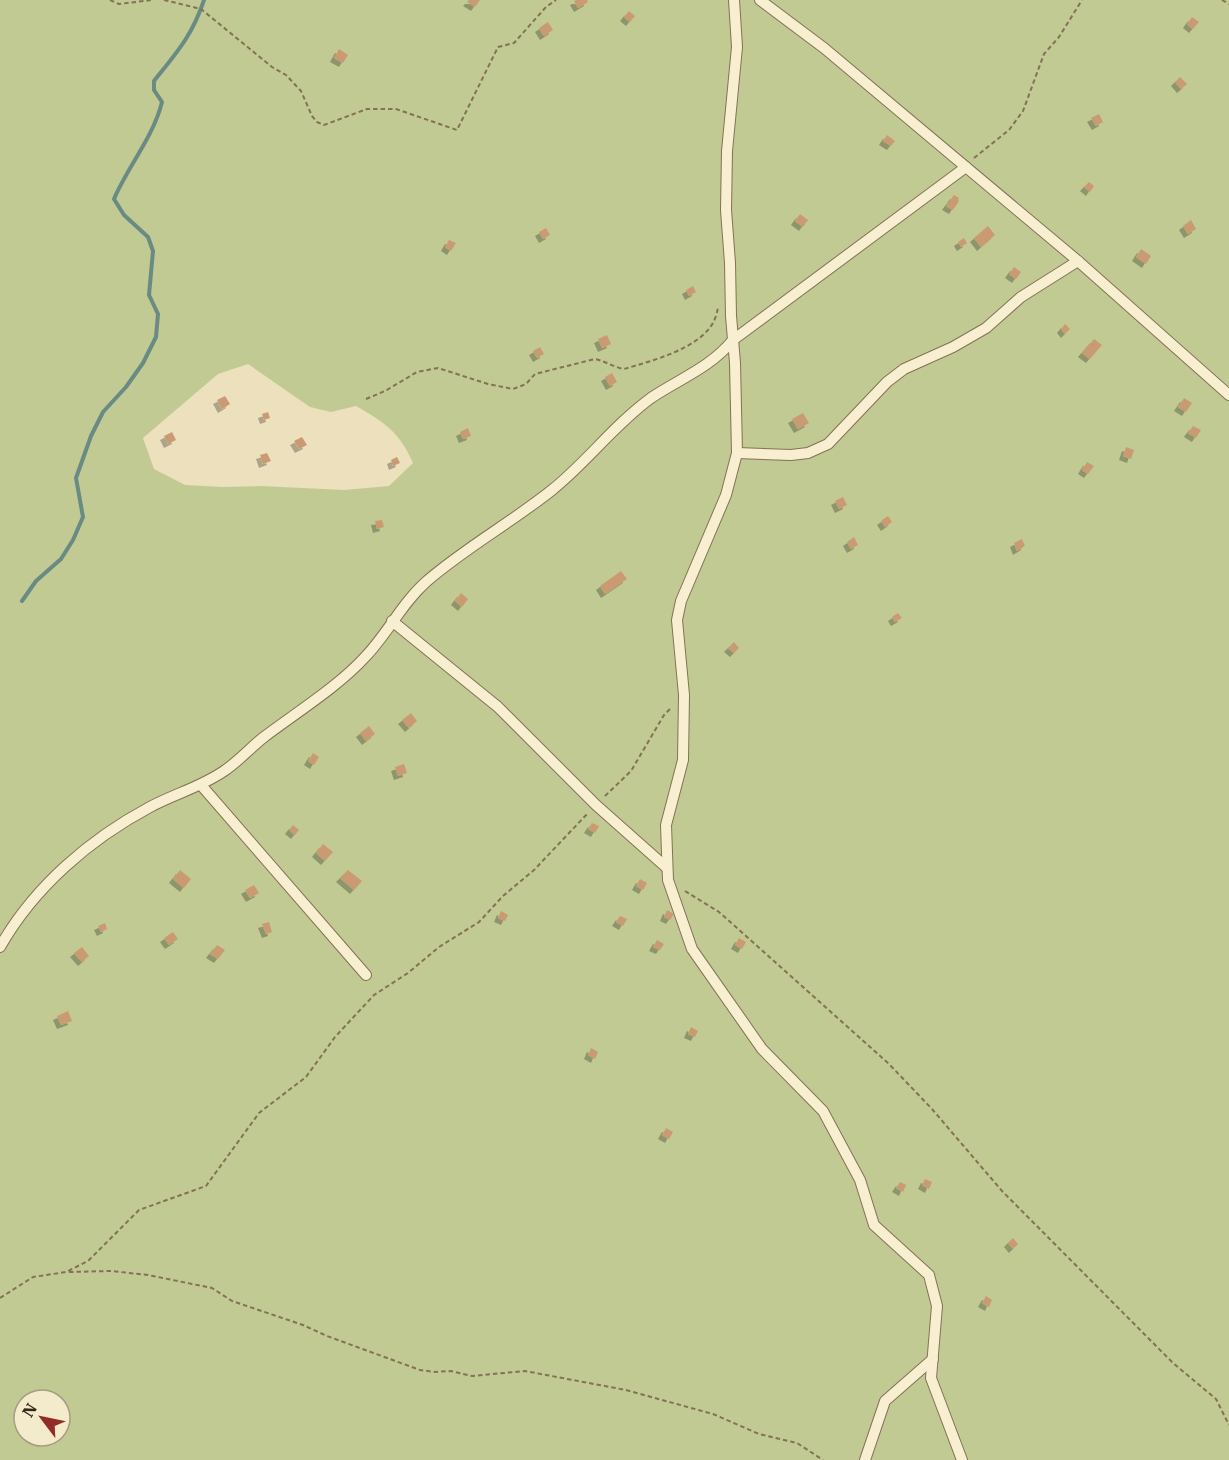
<svg xmlns="http://www.w3.org/2000/svg" width="1229" height="1460" viewBox="0 0 1229 1460" font-family="'IBM Plex Serif',serif">
<style>
.green{fill:#c1ca92;fill-rule:evenodd}
.lines{fill:none;stroke-linecap:round;stroke-linejoin:round}
.stream{stroke:#698b84;stroke-width:4}
.building{fill:#ca9b73;filter:url(#shadow)}
.street-casing{stroke:#847157;stroke-width:12}
.path{stroke:#847157;stroke-width:2;stroke-dasharray:4.5 3;stroke-linecap:butt}
.street{stroke:#f8eed0;stroke-width:10}
</style>
<defs>
<filter id="shadow"><feDropShadow dx="-4" dy="4" stdDeviation="0" flood-color="#0004"/></filter>
</defs>
<rect width="100%" height="100%" fill="#ede0bd"/>
<path class="green" d="M0,0h1229v1460h-1229zM248,364l62,43 21,5 25,-6c29,17 43,25 57,57l-24,23 -45,4 -83,-4 -39,1 -37,-2 -31,-16 -11,-31 75,-64zM24,1400h36v36h-36z"/>
<g class="lines">
<path class="stream" d="M22,601l14,-20 25,-22 12,-19 10,-23 -7,-39 15,-42 12,-24 23,-25 17,-24 13,-26 2,-23 -9,-19 4,-44 -5,-14 -24,-22 -10,-16c14,-33 39,-61 48,-97l-8,-12v-9c23,-29 38,-45 50,-81"/>
</g>
<g class="building">
<polygon points="469,0 480,0 475,7 467,2"/>
<polygon points="576,0 587,0 588,2 578,8 574,1"/>
<polygon points="629,11 635,16 630,22 624,17"/>
<polygon points="1192,17 1199,22 1193,29 1187,24"/>
<polygon points="548,22 553,30 544,36 539,28"/>
<polygon points="339,49 348,55 343,63 334,58"/>
<polygon points="1180,77 1187,84 1181,89 1175,82"/>
<polygon points="1099,114 1103,122 1096,126 1091,118"/>
<polygon points="887,135 895,141 891,146 883,141"/>
<polygon points="1089,182 1094,186 1090,192 1084,187"/>
<polygon points="954,195 959,198 958,200 959,201 953,210 946,206"/>
<polygon points="800,214 808,220 803,227 795,221"/>
<polygon points="1191,220 1196,229 1188,234 1183,226"/>
<polygon points="988,226 995,235 981,247 974,238"/>
<polygon points="546,228 550,235 543,239 539,232"/>
<polygon points="964,238 967,243 961,247 958,242"/>
<polygon points="449,240 456,243 451,251 445,247"/>
<polygon points="1141,249 1151,256 1146,264 1136,257"/>
<polygon points="1014,267 1021,272 1016,279 1009,274"/>
<polygon points="693,286 696,292 689,296 686,290"/>
<polygon points="1065,324 1070,329 1065,334 1061,329"/>
<polygon points="607,335 611,344 602,348 598,339"/>
<polygon points="1094,339 1102,345 1090,359 1082,353"/>
<polygon points="540,347 544,354 537,358 533,351"/>
<polygon points="612,373 617,382 610,386 605,377"/>
<polygon points="225,396 230,404 222,409 217,400"/>
<polygon points="1184,398 1192,403 1186,412 1178,407"/>
<polygon points="268,412 270,418 264,420 262,414"/>
<polygon points="803,413 809,423 798,429 792,419"/>
<polygon points="1193,426 1201,430 1196,438 1188,433"/>
<polygon points="468,428 471,436 463,439 460,432"/>
<polygon points="172,432 176,440 168,444 164,436"/>
<polygon points="302,437 307,445 299,449 294,441"/>
<polygon points="1126,447 1134,450 1131,459 1123,456"/>
<polygon points="267,453 271,461 263,464 260,455"/>
<polygon points="397,457 400,463 393,466 391,460"/>
<polygon points="1087,462 1094,466 1088,474 1082,470"/>
<polygon points="843,497 847,505 839,509 835,501"/>
<polygon points="888,516 892,522 885,527 881,521"/>
<polygon points="382,520 384,527 377,529 375,521"/>
<polygon points="854,537 858,545 851,549 847,542"/>
<polygon points="1022,539 1025,546 1017,551 1014,543"/>
<polygon points="621,571 627,579 605,594 600,586"/>
<polygon points="461,593 468,599 462,607 455,601"/>
<polygon points="898,613 902,618 895,622 892,617"/>
<polygon points="734,642 739,648 734,653 728,648"/>
<polygon points="411,713 417,721 409,728 402,720"/>
<polygon points="369,726 375,734 366,741 360,733"/>
<polygon points="313,753 319,757 314,765 308,761"/>
<polygon points="404,764 407,773 398,776 395,767"/>
<polygon points="592,823 599,826 595,833 588,829"/>
<polygon points="293,825 299,830 295,835 289,830"/>
<polygon points="323,844 333,852 325,861 316,853"/>
<polygon points="180,870 191,879 184,888 173,879"/>
<polygon points="348,870 362,881 354,890 340,878"/>
<polygon points="640,879 647,883 643,890 636,886"/>
<polygon points="254,885 259,893 250,898 245,890"/>
<polygon points="667,910 674,914 670,920 664,917"/>
<polygon points="501,911 508,915 505,921 498,918"/>
<polygon points="620,916 627,919 623,926 616,922"/>
<polygon points="269,922 272,932 266,934 262,924"/>
<polygon points="105,923 107,929 101,932 98,926"/>
<polygon points="173,932 178,939 169,945 164,938"/>
<polygon points="739,938 746,942 742,949 735,945"/>
<polygon points="657,940 664,944 660,950 653,947"/>
<polygon points="217,945 225,950 218,959 210,954"/>
<polygon points="82,947 89,956 82,962 74,953"/>
<polygon points="68,1011 72,1021 61,1025 57,1016"/>
<polygon points="691,1027 698,1031 695,1037 688,1034"/>
<polygon points="591,1048 598,1052 595,1059 588,1055"/>
<polygon points="666,1128 673,1132 669,1139 662,1135"/>
<polygon points="925,1179 932,1182 929,1189 922,1185"/>
<polygon points="900,1182 906,1185 903,1192 896,1188"/>
<polygon points="1013,1238 1018,1244 1013,1249 1008,1243"/>
<polygon points="986,1296 992,1300 989,1307 982,1303"/>
</g>
<g class="lines">
<g class="street-casing">
<g id="street">
<polyline points="734,0 737,47 727,151 726,210 730,263 731,316 735,363 737,453 726,495 681,601 677,620 684,695 683,760 666,825 668,880 692,949 762,1049 823,1111 860,1180 874,1225 929,1275 937,1306 931,1378 962,1460"/>
<polyline points="760,0 824,48 1078,261 1229,395"/>
<polyline points="737,453 791,455 808,453 828,444 887,382 904,369 953,347 986,328 1021,297 1078,261"/>
<polyline points="392,621 498,707 596,805 667,868"/>
<polyline points="201,785 366,975"/>
<path d="M0,947c34,-60 90,-108 150,-140 24,-13 51,-20 74,-36 15,-10 26,-23 40,-34 33,-25 75,-51 102,-81 22,-23 36,-53 61,-75 38,-33 85,-59 125,-91 35,-28 62,-65 99,-92 28,-19 59,-30 82,-58l233,-173"/>
<polyline points="865,1460 885,1401 933,1359"/>
</g>
</g>
<g class="path">
<polyline points="110,0 119,4 152,0"/>
<polyline points="164,0 201,9 272,67 286,75 301,91 312,116 317,122 324,125 367,109 396,109 457,130 498,47 514,43 546,7 556,0"/>
<polyline points="1222,0 1229,4"/>
<polyline points="974,158 1009,130 1023,111 1044,54 1059,37 1082,0"/>
<path d="M366,399l19,-8 32,-19 21,-4 50,16 25,5 13,-5 9,-10 60,-15c10,2 18,8 29,10 27,-8 76,-20 90,-48 2,-4 3,-9 4,-13"/>
<polyline points="605,796 631,771 664,715 671,708"/>
<polyline points="685,891 719,912 889,1064 932,1109 1002,1191 1173,1363 1216,1399 1229,1425"/>
<polyline points="69,1272 111,1271 148,1275 212,1288 232,1301 303,1325 327,1336 420,1370 435,1372 451,1371 472,1376 525,1371 626,1390 713,1414 759,1434 797,1443 823,1460"/>
<polyline points="0,1298 33,1277 66,1272 88,1261 139,1210 206,1186 259,1113 306,1077 335,1037 374,995 408,973 439,947 479,922 503,896 534,870 588,813"/>
</g>
<use href="#street" class="street"/>
</g>
<g transform="translate(42 1418) rotate(302)"><circle r="28" fill="#f4eacc" stroke="#a79c85" stroke-width="1.5"/>
<path d="M0-4.5L10 22L0 15L-10 22Z" fill="#922c28"/>
<text y="-9" font-size="16" font-weight="bold" text-anchor="middle" fill="#33281b">N</text>
</g>
</svg>
